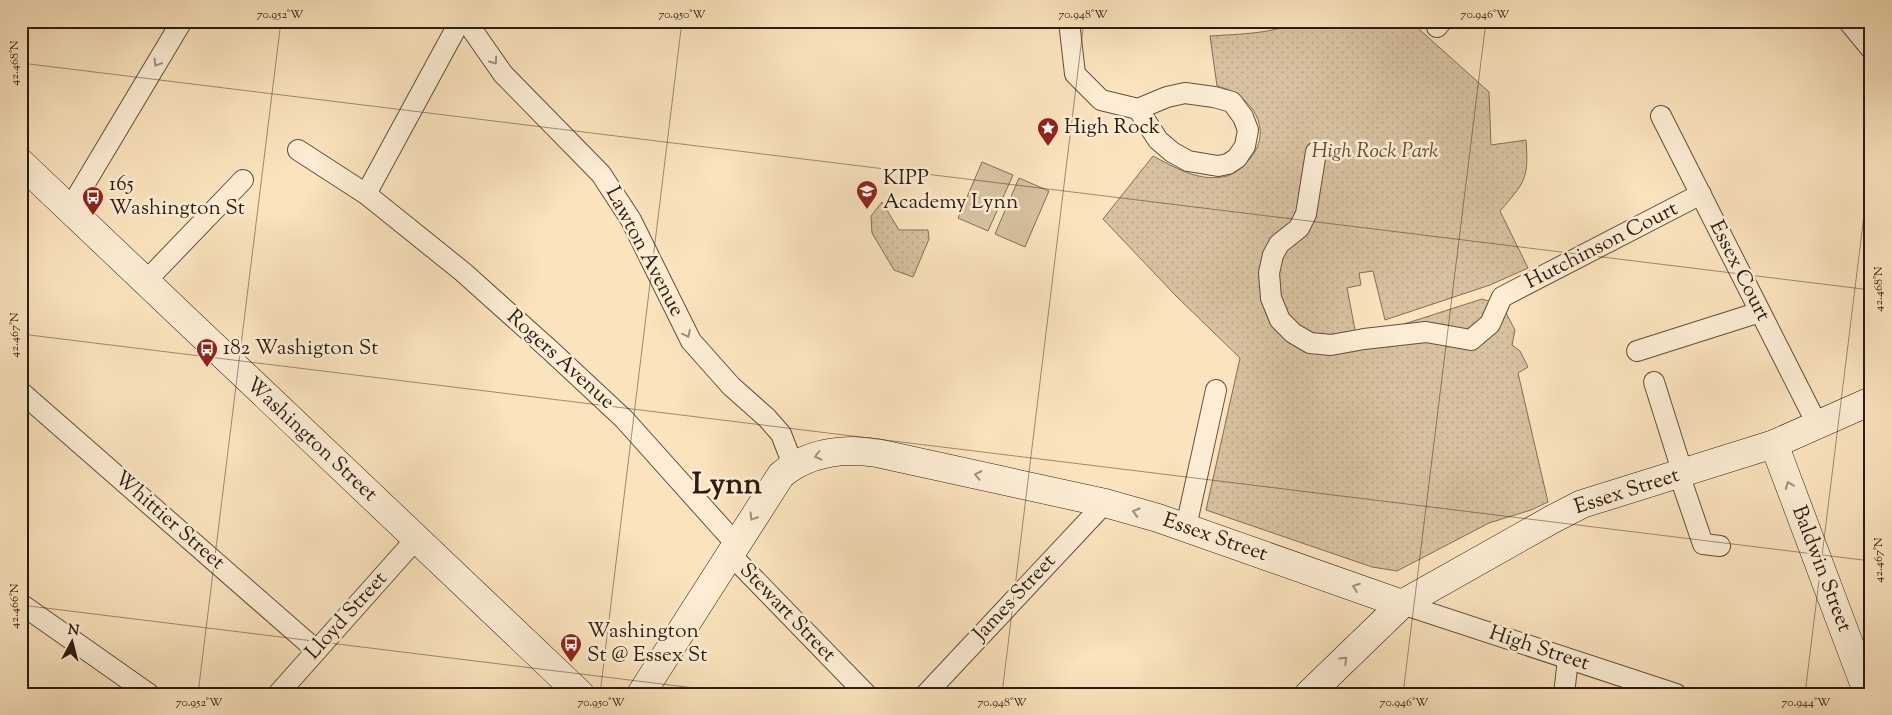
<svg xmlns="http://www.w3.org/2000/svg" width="1892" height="715" viewBox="0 0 1892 715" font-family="'Sorts Mill Goudy',serif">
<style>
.grass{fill:#d7c1a0;stroke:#826e59}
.park{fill:url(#park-dots);stroke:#826e59}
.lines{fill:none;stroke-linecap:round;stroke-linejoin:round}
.minor-casing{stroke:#614e3d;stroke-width:22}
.secondary-casing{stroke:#2e1c12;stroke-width:29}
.minor{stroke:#fcedd4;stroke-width:20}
.secondary{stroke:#fcedd4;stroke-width:28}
.oneway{stroke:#9f8f7d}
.ticks{fill:none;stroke:#2e1c12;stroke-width:1;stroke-opacity:0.45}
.labels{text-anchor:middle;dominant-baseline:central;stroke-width:5;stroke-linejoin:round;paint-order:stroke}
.poi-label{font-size:21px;fill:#2e1c12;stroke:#fcedd4;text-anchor:start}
.park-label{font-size:21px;font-style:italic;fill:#614e3d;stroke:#fcedd4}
.street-label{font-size:21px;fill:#2e1c12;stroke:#fcedd4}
.town-label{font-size:31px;font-weight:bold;fill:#2e1c12;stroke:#fcedd4}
.neatline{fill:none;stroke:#2e1c12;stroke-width:2}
.ticks-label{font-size:12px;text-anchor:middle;fill:#2e1c12}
</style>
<defs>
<pattern id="park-dots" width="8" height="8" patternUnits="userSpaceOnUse" patternTransform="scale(1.25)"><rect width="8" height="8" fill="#d7c1a0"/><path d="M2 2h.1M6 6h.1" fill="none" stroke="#b9a589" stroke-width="1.8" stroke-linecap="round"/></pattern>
</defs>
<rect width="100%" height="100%" fill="#fae3bd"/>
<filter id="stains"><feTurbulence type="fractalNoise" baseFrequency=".004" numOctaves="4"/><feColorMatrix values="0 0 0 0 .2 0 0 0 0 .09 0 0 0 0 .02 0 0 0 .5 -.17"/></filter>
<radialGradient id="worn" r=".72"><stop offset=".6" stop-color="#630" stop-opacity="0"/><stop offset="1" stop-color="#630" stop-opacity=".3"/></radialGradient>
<g class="grass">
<polygon points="982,162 1013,175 988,231 958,218"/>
<polygon points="1019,178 1049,191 1025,247 995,234"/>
</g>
<g class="park">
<path d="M1300,21h110l79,71 2,53 35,-5c3,39 -1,42 -26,71l28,57 -38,17 -105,35 -12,-49 -14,2 2,12 -14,3 9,47 42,-9 84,-27 20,6 13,25 -3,15 8,6 8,16 -10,6 30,129 -17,8 -42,13 -92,48 -25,-4 -166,-57 34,-152 -64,-62 -73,-77 50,-63c21,11 44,25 69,21 9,-1 17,-7 23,-13 32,-30 9,-69 -28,-78l-7,-50c29,-2 63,-2 90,-15z"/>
<polygon points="882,202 899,230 928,230 929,239 913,277 894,270 872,233 871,216"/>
</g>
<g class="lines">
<g class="minor-casing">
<g id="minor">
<polyline points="466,21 503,74 601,174 631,220 691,341 731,386 767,418 781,434 793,465"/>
<polyline points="1069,21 1075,74 1101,100 1138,109 1167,97 1185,93 1214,97 1232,102 1243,117 1248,130 1245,146 1237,158 1228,164 1218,166 1188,161 1172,152 1158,140 1138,109"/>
<polyline points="1848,21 1871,49"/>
<polyline points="1437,27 1442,21"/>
<polyline points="1661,116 1818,426"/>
<polyline points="298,150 366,194 463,272 550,350 624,419 736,544"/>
<polyline points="1316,152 1306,214 1299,228 1279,244 1273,255 1269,273 1271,298 1280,320 1293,333 1310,343 1331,345 1364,339 1426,332 1471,340 1490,324 1502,297 1701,194"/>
<polyline points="366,194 460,21"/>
<polyline points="69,210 182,21"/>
<polyline points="145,282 243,180"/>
<polyline points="1637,351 1760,312"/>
<polyline points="1654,382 1683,474"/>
<polyline points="21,392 316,650"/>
<polyline points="1679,474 1703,544 1720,546"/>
<polyline points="1186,527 1216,390"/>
<polyline points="730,554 866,694"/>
<polyline points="21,604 149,694"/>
<polyline points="1402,604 1676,694"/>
<polyline points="278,694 416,539"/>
<polyline points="926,694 1105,503"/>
<polyline points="1564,694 1568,659"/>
</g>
</g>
<g class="secondary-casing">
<g id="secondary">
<polyline points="21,163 580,694"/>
<polyline points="1774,444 1868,694"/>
<path d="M641,694l140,-219c28,-23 62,-27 96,-22l228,50 53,15 244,86"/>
<polyline points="1309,694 1402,604 1551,520 1582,504 1774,444 1871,401"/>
</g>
</g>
<use href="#minor" class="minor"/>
<use href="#secondary" class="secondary"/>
</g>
<defs><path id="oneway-chevron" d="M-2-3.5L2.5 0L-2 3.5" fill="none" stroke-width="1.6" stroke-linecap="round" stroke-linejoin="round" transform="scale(1.25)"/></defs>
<g class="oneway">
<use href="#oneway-chevron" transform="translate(494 61) rotate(55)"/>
<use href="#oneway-chevron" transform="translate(157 63) rotate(121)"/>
<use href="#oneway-chevron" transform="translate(687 334) rotate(64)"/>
<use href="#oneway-chevron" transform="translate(818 456) rotate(166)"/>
<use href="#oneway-chevron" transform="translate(978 475) rotate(-168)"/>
<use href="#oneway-chevron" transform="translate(1789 485) rotate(-111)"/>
<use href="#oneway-chevron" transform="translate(1136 512) rotate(-164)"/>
<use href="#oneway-chevron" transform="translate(753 517) rotate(122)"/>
<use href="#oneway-chevron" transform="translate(1356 587) rotate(-160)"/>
<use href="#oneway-chevron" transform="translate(1344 660) rotate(-44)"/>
</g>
<path class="ticks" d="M21,63l1850,227M21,334l1850,227M21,605l722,89M198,694l83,-673M600,694l82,-673M1002,694l82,-673M1403,694l83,-673M1805,694l66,-536"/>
<defs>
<g id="sight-pin" transform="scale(1.125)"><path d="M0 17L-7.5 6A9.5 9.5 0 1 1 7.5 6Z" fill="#8f2418" stroke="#fcedd4"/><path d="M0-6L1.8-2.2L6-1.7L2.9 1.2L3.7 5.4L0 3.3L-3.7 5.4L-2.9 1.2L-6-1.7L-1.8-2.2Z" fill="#fff"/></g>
<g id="school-pin" transform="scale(1.125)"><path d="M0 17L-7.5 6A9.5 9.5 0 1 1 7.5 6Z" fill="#8f2418" stroke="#fcedd4"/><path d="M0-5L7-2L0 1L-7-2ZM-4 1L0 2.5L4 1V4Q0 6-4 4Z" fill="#fff"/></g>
<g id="bus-pin" transform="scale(1.125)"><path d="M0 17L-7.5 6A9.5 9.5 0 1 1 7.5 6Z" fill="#8f2418" stroke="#fcedd4"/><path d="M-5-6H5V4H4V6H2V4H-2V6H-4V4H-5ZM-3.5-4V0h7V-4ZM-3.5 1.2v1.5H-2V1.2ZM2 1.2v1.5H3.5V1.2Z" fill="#fff"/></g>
</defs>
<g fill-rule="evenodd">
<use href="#sight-pin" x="1048" y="128"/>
<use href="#school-pin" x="867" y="191"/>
<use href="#bus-pin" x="93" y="197"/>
<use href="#bus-pin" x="207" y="349"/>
<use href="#bus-pin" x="571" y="644"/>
</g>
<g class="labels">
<g class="poi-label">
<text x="1064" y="128">High Rock</text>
<text x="883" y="179">KIPP<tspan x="883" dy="24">Academy Lynn</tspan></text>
<text x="109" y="185">165<tspan x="109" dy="24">Washington St</tspan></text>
<text x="223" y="349">182 Washigton St</text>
<text x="587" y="632">Washington<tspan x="587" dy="24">St @ Essex St</tspan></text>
</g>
<g class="park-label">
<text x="1375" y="152">High Rock Park</text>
</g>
<g class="street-label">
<text transform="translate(1602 246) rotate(-27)">Hutchinson Court</text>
<text transform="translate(644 252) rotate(62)">Lawton Avenue</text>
<text transform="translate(1739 271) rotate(63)">Essex Court</text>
<text transform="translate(560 360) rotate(42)">Rogers Avenue</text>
<text transform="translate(311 440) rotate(43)">Washington Street</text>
<text transform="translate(1627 492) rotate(-18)">Essex Street</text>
<text transform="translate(169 521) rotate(41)">Whittier Street</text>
<text transform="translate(1215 538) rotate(19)">Essex Street</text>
<text transform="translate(1821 569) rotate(69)">Baldwin Street</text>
<text transform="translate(1015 598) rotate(-47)">James Street</text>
<text transform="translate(787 613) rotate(46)">Stewart Street</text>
<text transform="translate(347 616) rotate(-48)">Lloyd Street</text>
<text transform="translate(1539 649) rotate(18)">High Street</text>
</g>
<g class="town-label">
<text x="727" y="485">Lynn</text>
</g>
</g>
<rect width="1892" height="715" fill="none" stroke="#fae3bd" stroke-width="55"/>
<g transform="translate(72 642) rotate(7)" stroke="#fcedd4" stroke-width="4" paint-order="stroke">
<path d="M0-4L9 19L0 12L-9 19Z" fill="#2e1c12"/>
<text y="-8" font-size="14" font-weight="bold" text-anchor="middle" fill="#2e1c12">N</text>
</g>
<rect x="28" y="28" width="1836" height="660" class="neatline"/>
<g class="ticks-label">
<text x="280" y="18">70.952°W</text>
<text x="682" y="18">70.950°W</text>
<text x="1083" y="18">70.948°W</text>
<text x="1485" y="18">70.946°W</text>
<text transform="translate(14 63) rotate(-90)" y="4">42.468°N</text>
<text transform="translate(1878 289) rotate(-90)" y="4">42.468°N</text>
<text transform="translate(14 335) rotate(-90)" y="4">42.467°N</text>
<text transform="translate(1878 560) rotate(-90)" y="4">42.467°N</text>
<text transform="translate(14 606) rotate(-90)" y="4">42.466°N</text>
<text x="199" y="706">70.952°W</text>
<text x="601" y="706">70.950°W</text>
<text x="1002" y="706">70.948°W</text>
<text x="1404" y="706">70.946°W</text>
<text x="1806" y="706">70.944°W</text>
</g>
<rect width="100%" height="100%" filter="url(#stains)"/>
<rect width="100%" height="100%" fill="url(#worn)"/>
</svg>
